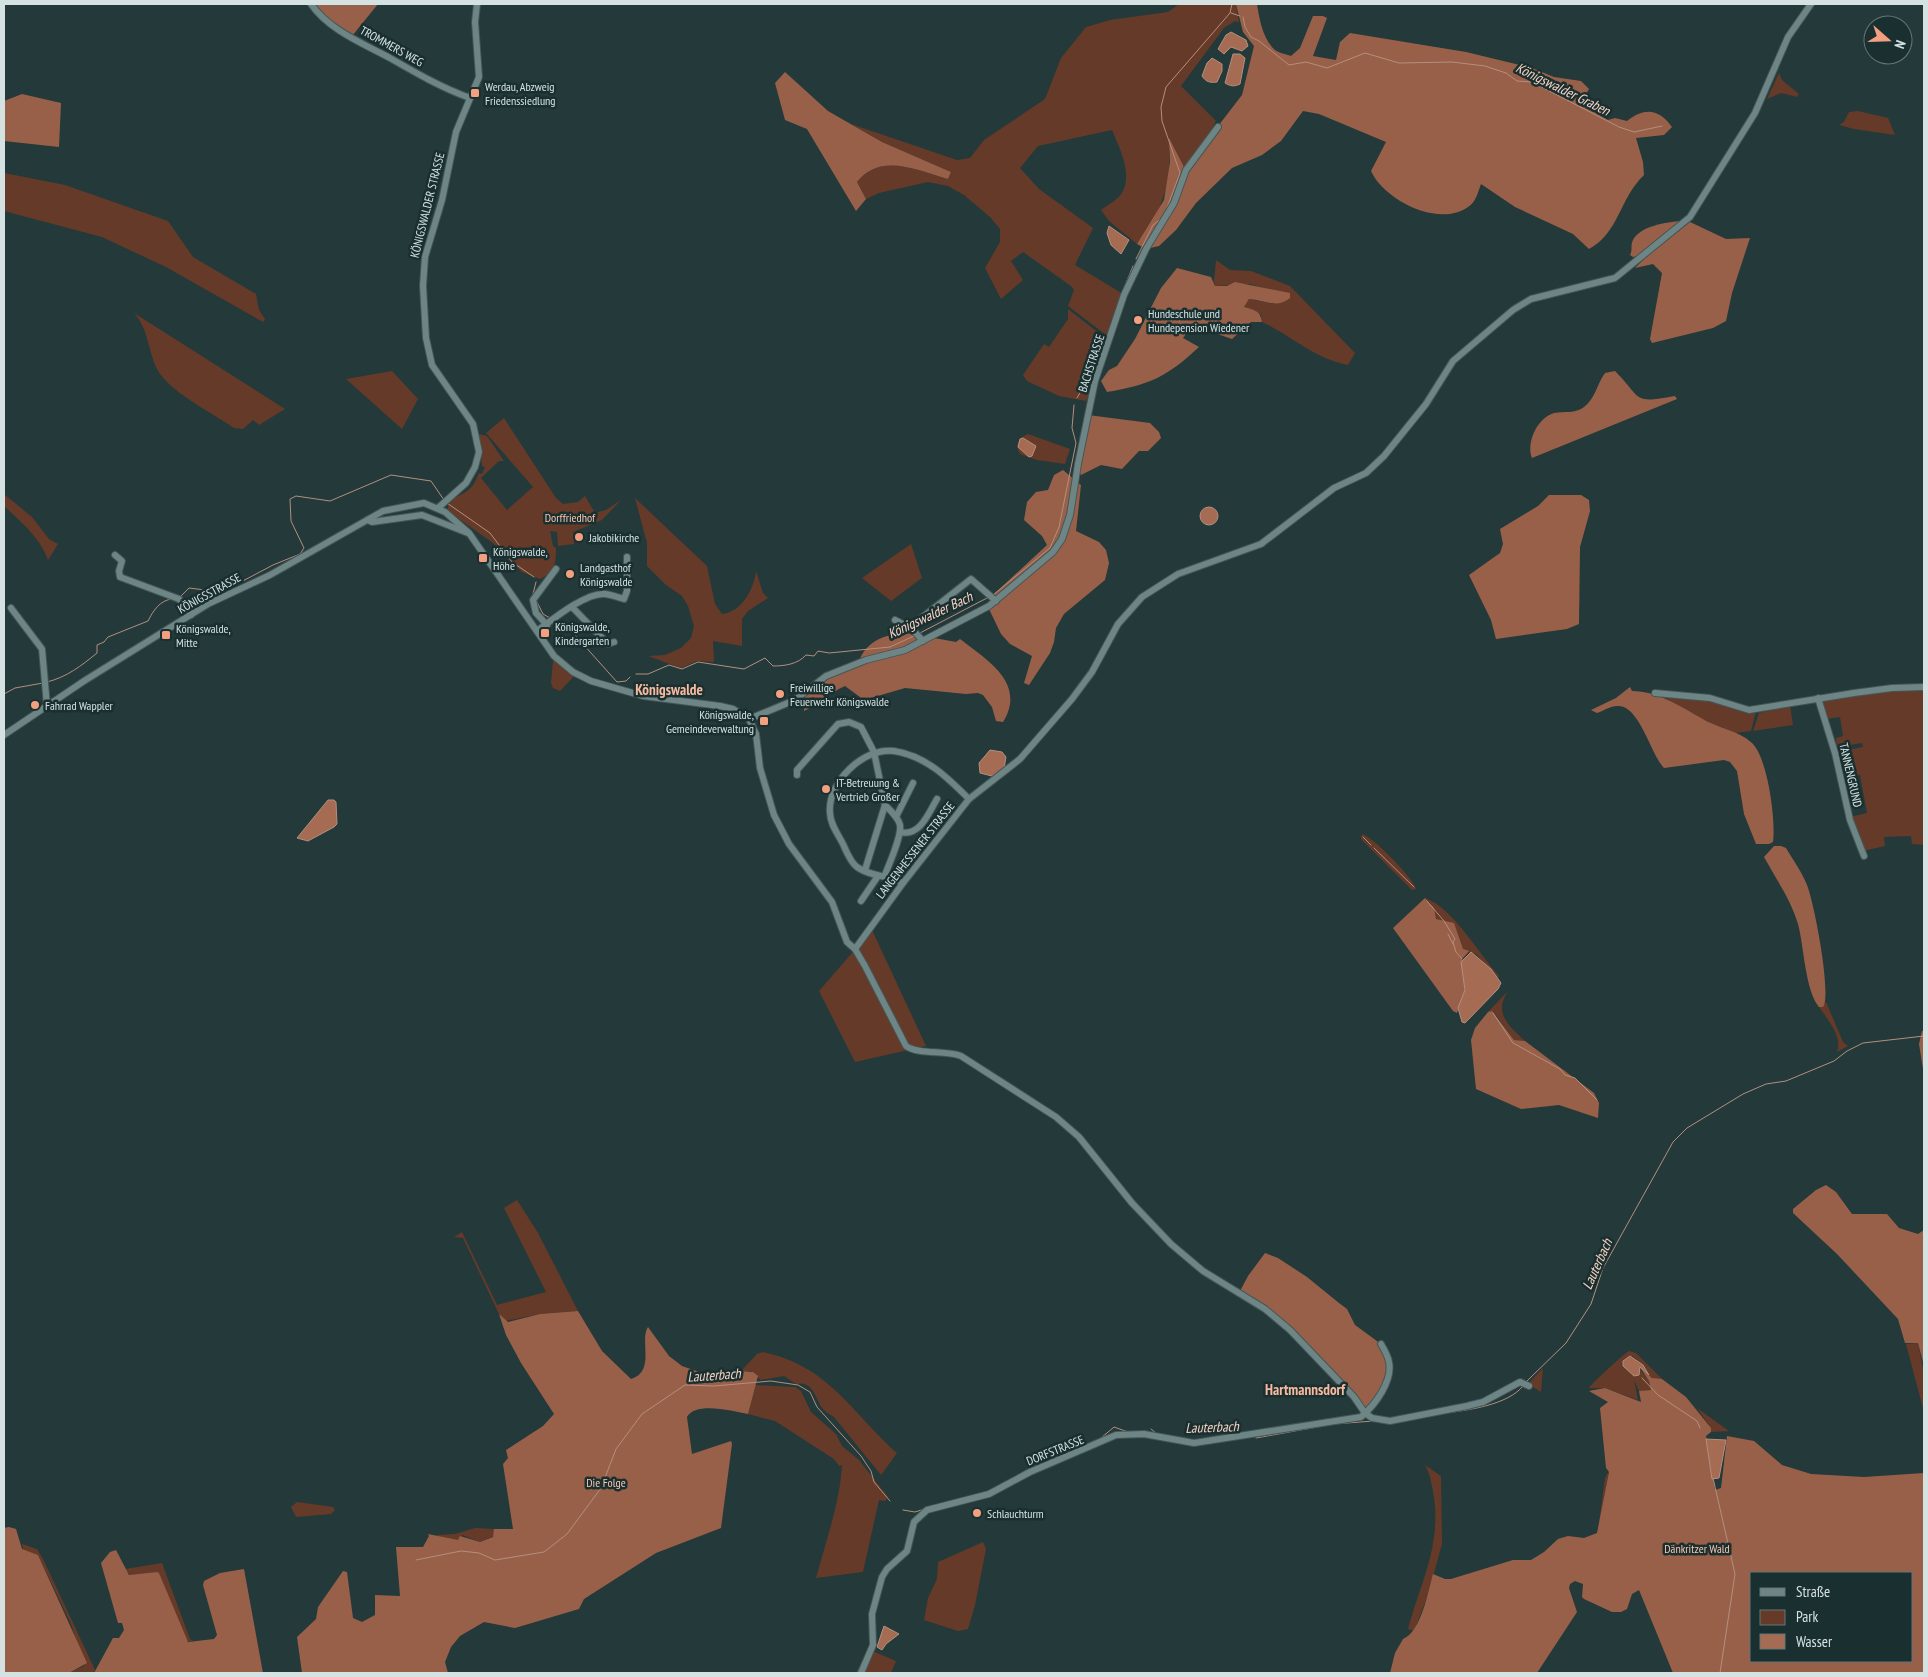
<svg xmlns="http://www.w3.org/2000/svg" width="1928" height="1677" viewBox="0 0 1928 1677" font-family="'PT Sans Narrow',sans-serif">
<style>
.green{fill:#663a28}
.forest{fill:#996049;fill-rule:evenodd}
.water{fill:#a56b53;stroke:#b38f7e}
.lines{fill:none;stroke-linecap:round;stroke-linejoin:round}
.stream{stroke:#b38f7e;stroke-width:1}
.minor-casing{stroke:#445657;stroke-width:8}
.minor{stroke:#6e8586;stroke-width:6}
.poi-dot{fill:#f2a07f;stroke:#1a2f30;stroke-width:2}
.labels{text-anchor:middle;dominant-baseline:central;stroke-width:5;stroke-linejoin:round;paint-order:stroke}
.street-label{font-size:12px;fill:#d5e2e2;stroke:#1a2f30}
.poi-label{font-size:12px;fill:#d5e2e2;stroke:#1a2f30;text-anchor:start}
.park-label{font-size:12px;fill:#fbc6b0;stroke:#1a2f30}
.water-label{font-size:14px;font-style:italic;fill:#f8d4c5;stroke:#1a2f30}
.quarter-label{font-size:15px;font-weight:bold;fill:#f7b9a0;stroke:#1a2f30}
</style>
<rect width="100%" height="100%" fill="#24393a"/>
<g class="green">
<path d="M1179,4h57l3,18 -4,-1 -11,7 -43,58 35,35 -7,13 -25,33 -15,-17c3,33 -10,69 -32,94l-28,-23 -8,-11c8,-6 19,-11 23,-21 7,-19 -5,-42 -12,-59l-74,16 -18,22 19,21 54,39 -18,37 48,29 -13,44 -42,-32 6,-16 -3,-4 -48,-34 -12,9 12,19 -22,19 -16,-31 15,-26v-13l-10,-12 -26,-22 -16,-9 -20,-4 -49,11 -13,6 -9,-17c24,-30 59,-12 91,-3l3,-7 -69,-30 -31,-18 106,36 13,-2 14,-18 61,-41 16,-41 25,-31 24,-7 58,-8z"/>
<polygon points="1779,73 1782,80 1799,94 1797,97 1781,93 1767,99"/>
<polygon points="1858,111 1888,118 1895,135 1854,129 1839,125 1844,122 1849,112"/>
<polygon points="4,173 65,185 168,221 193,257 256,294 259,310 265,319 263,322 166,267 102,237 4,211"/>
<path d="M1216,260l14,10 21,1 39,15 65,67 -7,12c-33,-6 -56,-29 -86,-43l-1,-7 -17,-8 5,-8 25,5 -7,-15 -17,-5 -35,2 -1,-5z"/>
<polygon points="1068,309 1109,341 1086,401 1059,396 1027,381 1023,375 1044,344 1049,347 1068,319"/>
<path d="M134,313l151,96 -26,16 -6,-5 -10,9 -9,-1c-23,-16 -67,-37 -78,-61 -8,-18 -8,-39 -22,-54z"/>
<polygon points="392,371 418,399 402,429 346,379"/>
<path d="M504,418l52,80 7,6 15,-2 7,-6 10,17 11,-3 15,-10 -19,20 -29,12 1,12 -16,2 -1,-14 -7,-1 3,15 3,2c0,15 -1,24 -16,31l-18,-7 -29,-29 -45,-32c-1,-13 11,-14 19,-20 6,-4 9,-11 12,-18l3,1 3,-7 -3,-1 -3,-32 8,2 17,25h-5l-18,17 26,32 26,-23 -47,-54z"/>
<path d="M1028,434l42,15 -5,15 -28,-4 -17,-6c-6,-9 -1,-17 8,-20z"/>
<path d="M4,494l28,23 17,22 9,5 -10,16c-8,-23 -27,-38 -44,-54z"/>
<path d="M635,498l72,68 8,38 7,10c20,-2 32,-25 34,-43l7,22 5,5 -20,13 -6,8v27l-29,-5 1,21 -17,-1 -16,7 -33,-12 17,-1 16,-7 10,-10 3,-12 -6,-20 -6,-10 -16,-11 -19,-19v-23z"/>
<polygon points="911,544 922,578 891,601 862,578"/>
<polygon points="555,660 575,675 560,691 553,688 551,683 553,661"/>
<polygon points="1924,690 1924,845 1912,844 1911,836 1884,837 1885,846 1863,851 1850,817 1867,813 1860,775 1852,776 1848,750 1863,747 1862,743 1837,747 1836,738 1843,736 1840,717 1826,719 1822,700 1889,691"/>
<polygon points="1660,695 1704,699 1756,711 1751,731 1736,733 1703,720"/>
<polygon points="1790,705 1793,725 1753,731 1759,713"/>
<path d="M1362,834c11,3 51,44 54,55l-4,1 -51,-51z"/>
<path d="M1425,898c27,9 55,57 74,78l-1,2 -22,-24 -7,-2 -7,7 -27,-42 -4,-13z"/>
<polygon points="872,930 926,1046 855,1062 819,991"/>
<path d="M1508,991c-15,22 1,35 17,50l-11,-1 -19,-26 -7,-2z"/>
<path d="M1826,1002l17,40 5,4 -11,6c6,-15 -9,-32 -18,-45z"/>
<polygon points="517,1200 538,1233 578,1311 540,1314 505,1321 499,1314 463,1238 454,1237 462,1232 497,1305 546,1292 504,1208"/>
<polygon points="1918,1343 1924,1374 1924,1412 1906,1344"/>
<path d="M1629,1351l7,2 26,26h-8l-7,-5h2l-4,-7 -13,-11 -8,4 -2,6 10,8 7,-6 10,13 2,9 -12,1 -5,-11 4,20 -33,-12h-16c3,-5 37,-36 40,-37z"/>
<path d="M763,1352c66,14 88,60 134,101l-16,22 -47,-58c-3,-2 -7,-4 -10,-7 -9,-10 -10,-30 -28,-26l-12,-8 -23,4 -10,-9h-10l16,-17z"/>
<polygon points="1543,1368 1541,1392 1528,1384"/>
<path d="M755,1385l40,2 6,4 10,21 25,22 6,12 17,14 29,37 -3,4 -6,-1 -16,72 -47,6c10,-37 24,-76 26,-113l-3,1 -5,-7 -59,-38 -27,-7z"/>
<polygon points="1697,1408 1729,1431 1711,1432 1711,1428"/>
<path d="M1425,1465l16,11 1,68 -14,51 -14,36 -6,-2c12,-45 33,-83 26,-131 -2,-12 -3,-22 -9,-33z"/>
<polygon points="1609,1471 1598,1531 1605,1478"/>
<polygon points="297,1502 333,1507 335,1510 331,1514 296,1517 291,1507"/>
<polygon points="475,1528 494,1529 494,1536 480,1542 462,1535 457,1543 436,1535 455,1534"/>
<polygon points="983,1542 986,1549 975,1605 968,1629 958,1631 924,1620 928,1598 937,1579 938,1562"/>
<polygon points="22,1544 37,1549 44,1561 95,1670 94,1673 69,1673 84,1666 71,1624 38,1555 23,1550"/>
<polygon points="162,1563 190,1639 193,1641 186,1641 159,1573 157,1572 130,1575 125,1569"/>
<polygon points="868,1649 896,1661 891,1673 856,1673"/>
</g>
<g class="forest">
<polygon points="309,4 378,4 352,36 340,29"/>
<path d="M1236,4h21c2,14 6,36 18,46 4,3 11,4 16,6l9,-8 13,-32h10l4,2 -14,38 23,4 4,-18 10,-9 116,19 66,16 22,9 27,4 8,8 -9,15 28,16 7,-2 12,3c18,-14 32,-12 45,6l-8,8 -28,3 7,24 1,13c-25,24 -25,58 -55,74l-16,-15 -58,-27 -34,-23c-3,8 -5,18 -13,23 -29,21 -84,-7 -97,-36l15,-29 -67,-28 -16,-3 -22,30 -19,14 -30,13 -36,35 -20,27 -17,16 -13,3 -9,-5 27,-44 6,-38 -1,-24 16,31 57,-74 12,-49 -11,-14z"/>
<path d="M785,72l43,39 54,31 69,30 -3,7c-31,-9 -68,-27 -91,3l9,17 -10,12 -49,-82 -22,-9 -10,-37z"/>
<polygon points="22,94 61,103 59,147 4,141 4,101"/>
<path d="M1681,221l-43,35 -5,1 -3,-2c3,-5 0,-9 3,-15 7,-14 34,-18 48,-19z"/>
<polygon points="1690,222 1726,239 1750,238 1732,293 1726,321 1713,328 1652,343 1650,339 1662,273 1653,264 1635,268 1646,257"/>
<path d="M1177,268l34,9 4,9h12l8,-4 55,11v5c-13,11 -26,2 -41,1l-5,8c10,3 16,3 18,15h-11l-19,17 -32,-11 -11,2 -6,8 16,9c-32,30 -50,38 -92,45l-6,-11 8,-11 8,-4 18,-27 26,-51z"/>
<path d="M1615,371c28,28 16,33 60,25l2,3 -145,59c-6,-15 5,-40 22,-45 11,-2 21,1 30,-6 11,-8 13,-23 21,-34z"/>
<polygon points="1088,415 1150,423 1159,432 1161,438 1148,451 1139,451 1122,469 1101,465 1081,475 1077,469"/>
<polygon points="1063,470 1081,485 1076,531 1099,542 1106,550 1109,563 1105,580 1064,614 1056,628 1054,642 1050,653 1029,685 1024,683 1032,656 1010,644 1001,634 989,609 993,595 1047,545 1042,536 1024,520 1027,502 1036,492 1048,490 1054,475"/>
<polygon points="1581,495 1589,500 1590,511 1580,547 1579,624 1567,629 1496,639 1491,620 1469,575 1500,553 1503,544 1500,529 1538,506 1549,495"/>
<path d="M907,633l49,9 4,-3c27,21 67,44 43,83l-7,-1 -4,-14 -9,-12 -5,-2 -12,1 -61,-6 -41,12 -19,-14c-16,7 -26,18 -41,25v-16l16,-18 17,-5 22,-11c8,-21 27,-27 48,-28z"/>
<path d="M1630,687l2,4c25,0 48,15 69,27 16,10 37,12 51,25 16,15 24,79 21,99l-4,2h-13l-12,-30 -7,-43 -7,-9 -6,-2 -60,8c-13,-13 -24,-61 -45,-62 -7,-1 -16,5 -22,7l-6,-3 25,-12z"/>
<path d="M1774,846h7l5,2c7,12 16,24 21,37 7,17 25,110 16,122h-4c-14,-17 -15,-61 -21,-83 -7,-24 -22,-45 -34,-67z"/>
<polygon points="1425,898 1434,908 1436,919 1454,923 1463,949 1469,951 1462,959 1465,990 1457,1013 1453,1011 1393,928"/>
<polygon points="1492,1011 1514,1040 1525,1041 1594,1093 1599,1103 1598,1118 1559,1105 1521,1109 1476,1089 1471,1040 1475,1028 1488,1012"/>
<polygon points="1922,1031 1924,1031 1924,1075 1919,1044"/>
<polygon points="1826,1185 1836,1192 1852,1214 1887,1214 1899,1228 1918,1234 1924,1230 1924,1366 1918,1343 1905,1343 1898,1319 1837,1254 1793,1213 1793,1209 1816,1190"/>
<polygon points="1265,1253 1278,1258 1307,1277 1339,1303 1347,1309 1355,1325 1381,1344 1389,1360 1387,1382 1366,1409 1300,1339 1239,1293 1248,1276"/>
<path d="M578,1311l24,40 29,28c25,-8 8,-39 17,-52l21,29 13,10 20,7 22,4h8l9,-6 12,1 5,4 -10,38c-14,-3 -53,-13 -61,3l5,37 39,-13 1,3 -11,84 -65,25 -72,46 -5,10 -64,19 -31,-6 -24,14 -9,11 -6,15 3,11h-146l-5,-36 19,-18 2,-12 25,-36 4,1 6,46 9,4 13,-7v-20l25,1 -4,-49h27l6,-11 -1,-2 30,6 2,-4 20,6 13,-5 1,-8h19l-10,-65 5,-6 -2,-8 37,-24 11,-12 -33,-51 -15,-28 -7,-21 9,8 32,-8z"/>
<path d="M1640,1367l12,11 10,1 24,18 25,31v4l-5,4 9,54 6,-2 6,-52 27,5 28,24 29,9 53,3 60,-4v200h-251l-34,-83 -7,4 -5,15 -6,3h-9l-28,-13 -2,-2 1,-13 -8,-3 -5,3 -1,4 8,24 -40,61h-147l5,-20 8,-14c18,-7 25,-47 30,-65l12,5h6l62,-19h18l13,-8 14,-13 10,-3 16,2 13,-5 12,-61 -3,-4 -6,-60 8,-6 -19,-11 16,-3 36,14 -2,-11 12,-1 -2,-9zM1752,1573h160v88h-160z"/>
<polygon points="9,1527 16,1529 22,1549 38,1555 87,1663 69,1673 4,1673 4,1528"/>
<polygon points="116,1550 129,1575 157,1572 159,1573 188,1642 214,1639 217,1635 203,1585 204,1581 220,1573 244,1569 263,1673 94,1673 113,1638 119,1638 124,1630 122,1623 118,1623 101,1563 110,1552"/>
</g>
<g class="water">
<polygon points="1231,32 1246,40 1248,46 1242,51 1231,47 1224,54 1218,49 1226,35"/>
<path d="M1233,54h7l5,4 -5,26c-6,3 -10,2 -15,-1z"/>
<path d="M1212,58l10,6v7l-5,11c-7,1 -11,0 -15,-6l5,-13z"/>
<polygon points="1109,226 1129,240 1121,254 1111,245 1107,233"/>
<polygon points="1023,438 1036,446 1032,456 1029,457 1018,447 1020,439"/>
<circle cx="1209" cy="516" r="9"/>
<polygon points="990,750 1002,752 1006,757 1004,769 992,776 980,773 979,763"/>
<polygon points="328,800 334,800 336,802 337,824 334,827 308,841 297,838"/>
<polygon points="1471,952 1491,969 1501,983 1498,989 1465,1023 1462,1022 1458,1008 1465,990 1461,962"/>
<polygon points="1630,1356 1643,1365 1649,1375 1640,1367 1639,1375 1634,1376 1623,1366 1623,1361"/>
<polygon points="1706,1439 1726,1440 1719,1478 1712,1479"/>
<polygon points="884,1626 899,1634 886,1644 882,1650 877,1647"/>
</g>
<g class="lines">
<g class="stream">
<polyline points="1231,13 1240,16"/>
<polyline points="1243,17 1245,27 1251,37 1259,41 1289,65 1306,62 1327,68 1365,53 1399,63 1452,62 1485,66 1506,73 1517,81 1532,82 1619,127 1634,132 1662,126"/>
<polyline points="1167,208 1180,173 1162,121 1161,107 1166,87 1230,13 1232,4"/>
<polyline points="1136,259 1153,225 1162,218"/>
<polyline points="1122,293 1133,266"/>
<path d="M1077,398c13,-21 20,-44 32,-66"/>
<polyline points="447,503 490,533 512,562 534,577"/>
<polyline points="533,594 536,582"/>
<polyline points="993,595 1050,548 1059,527 1076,443 1072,428 1074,405"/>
<polyline points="180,597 189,588 222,592 273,565 300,554 304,548 291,521 290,499 296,496 330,501 391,475 431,481 444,500"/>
<polyline points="536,600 543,614 550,618"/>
<polyline points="557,622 574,634 617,682 626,681 630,677"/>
<polyline points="920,633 987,598"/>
<path d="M636,674h12l21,-9 13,4 16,-7 46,7 21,-11 8,8c12,0 25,-2 33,-11l8,1 4,-5 11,2 61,-6 24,-11"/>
<path d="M47,682c20,-5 34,-16 50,-29v-8l7,-3 4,-5 40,-16c5,-10 12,-21 24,-22"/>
<polyline points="4,694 15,688 43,683"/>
<polyline points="1363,837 1371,845"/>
<polyline points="1374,848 1414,887"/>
<polyline points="1427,901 1444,921 1455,939 1453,942 1456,952 1462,959"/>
<polyline points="1448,934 1453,944"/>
<polyline points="1493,1013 1513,1043 1560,1069 1565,1075 1575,1078 1597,1100"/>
<polyline points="1642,1378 1658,1395 1697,1421 1700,1428"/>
<polyline points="1527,1381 1566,1343 1591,1304 1603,1268 1673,1142 1687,1128 1743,1094 1766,1084 1786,1081 1834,1061 1847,1051 1863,1043 1924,1036"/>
<path d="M1446,1413c22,-3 62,-8 77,-27"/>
<polyline points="1151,1429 1157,1434"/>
<polyline points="1101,1438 1114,1427 1128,1432"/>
<polyline points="1256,1438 1334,1424 1373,1421"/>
<polyline points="1023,1472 1040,1464"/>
<polyline points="1713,1478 1735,1574 1720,1673"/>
<polyline points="903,1510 915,1512 950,1501"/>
<polyline points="416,1560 461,1551 479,1553 495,1560 544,1552 567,1534 587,1507 601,1488 616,1449 642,1414 685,1385 714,1386 771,1381 798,1385 810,1392 817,1407 861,1456 871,1471 874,1482 890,1501"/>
</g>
<g class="minor-casing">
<g id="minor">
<path d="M311,4c18,26 51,39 79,54 26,15 52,30 80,40"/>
<polyline points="438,508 466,483 475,467 479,452 473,424 432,365 426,338 423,286 425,257 442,200 456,132 479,77 475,22 477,4"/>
<polyline points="368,520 372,522 422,515 468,533"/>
<polyline points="115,555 122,561 119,571 120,577 179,599 191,615"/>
<polyline points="572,607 608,644 614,642"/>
<polyline points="11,608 42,649 47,706"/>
<polyline points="895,620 912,629 923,641"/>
<polyline points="547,625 536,613 533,600 556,569"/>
<polyline points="910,627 971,579 996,601"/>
<path d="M537,631c15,-11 49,-39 68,-37 6,1 13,3 19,5l3,-8v-34"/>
<polyline points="1655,693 1710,698 1749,710 1854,693 1892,688 1924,687"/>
<polyline points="1818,698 1835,753 1850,820 1864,856"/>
<polyline points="749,719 795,700 826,676 866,660 905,650 989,606 1053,552 1062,539 1070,515 1078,464 1095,381 1124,295 1146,249 1174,203 1186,170 1218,127"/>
<path d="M4,735l80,-54 124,-77 62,-29 113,-64 41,-8 21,9 24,21 85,123 19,16 18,9 52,15 77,10 13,3 16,10 7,15 4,34 14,47 15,29 43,58 15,40 8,7 10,17 41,80c13,9 38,4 55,10l95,61 23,20 53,66 39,41 32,27 62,38 25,21 64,67 11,16 7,5 18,3 77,-15 16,-4 37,-20 9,4"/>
<polyline points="797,775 797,770 838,724 849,722 861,727 874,752 885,805 865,870"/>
<polyline points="896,817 913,783"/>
<path d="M900,832c20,5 28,-18 37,-33"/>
<path d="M885,875c4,-11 17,-39 15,-50 -2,-8 -9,-14 -15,-20"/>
<path d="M903,883c-14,-8 -33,-6 -46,-16 -6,-4 -11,-16 -14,-23 -5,-10 -13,-20 -13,-31 -3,-30 33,-66 64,-62 32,5 53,26 75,48"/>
<polyline points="861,901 878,876"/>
<polyline points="855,949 903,883 969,799 1020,759 1072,699 1092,672 1118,624 1142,597 1178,574 1261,544 1334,488 1366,473 1384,456 1426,404 1453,361 1513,310 1531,299 1615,278 1690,217 1755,113 1788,37 1811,4"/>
<path d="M861,1673l12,-28 -1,-31 10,-37 5,-8 20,-18 7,-29 13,-12 62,-16 41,-22 86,-37 28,-1 50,9 167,-26c14,-12 32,-36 28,-55 -1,-6 -5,-13 -8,-18"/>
</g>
</g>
<use href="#minor" class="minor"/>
</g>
<g class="poi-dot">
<rect x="470" y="88" width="10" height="10" rx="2.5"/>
<circle cx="1138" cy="320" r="5"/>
<circle cx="579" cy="537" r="5"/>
<rect x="478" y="553" width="10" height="10" rx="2.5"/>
<circle cx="570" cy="574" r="5"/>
<rect x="540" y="628" width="10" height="10" rx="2.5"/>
<rect x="161" y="630" width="10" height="10" rx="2.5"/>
<circle cx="780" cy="694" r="5"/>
<circle cx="35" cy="705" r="5"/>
<rect x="759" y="716" width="10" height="10" rx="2.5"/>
<circle cx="826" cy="789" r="5"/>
<circle cx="977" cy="1513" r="5"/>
</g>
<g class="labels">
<g class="street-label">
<text transform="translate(392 46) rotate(29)">TROMMERS WEG</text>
<text transform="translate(427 205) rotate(-76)">KÖNIGSWALDER STRASSE</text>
<text transform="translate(1091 363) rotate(-72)">BACHSTRASSE</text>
<text transform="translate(209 593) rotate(-29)">KÖNIGSSTRASSE</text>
<text transform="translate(1851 775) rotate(77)">TANNENGRUND</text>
<text transform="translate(915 850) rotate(-52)">LANGENHESSENER STRASSE</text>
<text transform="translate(1055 1450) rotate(-22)">DORFSTRASSE</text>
</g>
<g class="poi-label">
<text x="485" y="86">Werdau, Abzweig<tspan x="485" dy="14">Friedenssiedlung</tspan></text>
<text x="1148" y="313">Hundeschule und<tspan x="1148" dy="14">Hundepension Wiedener</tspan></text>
<text x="589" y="537">Jakobikirche</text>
<text x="493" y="551">Königswalde,<tspan x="493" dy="14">Höhe</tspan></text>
<text x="580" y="567">Landgasthof<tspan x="580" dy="14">Königswalde</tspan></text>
<text x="555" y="626">Königswalde,<tspan x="555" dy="14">Kindergarten</tspan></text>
<text x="176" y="628">Königswalde,<tspan x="176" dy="14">Mitte</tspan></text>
<text x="790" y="687">Freiwillige<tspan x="790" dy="14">Feuerwehr Königswalde</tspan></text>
<text x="45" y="705">Fahrrad Wappler</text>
<text x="754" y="714" text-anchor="end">Königswalde,<tspan x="754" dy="14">Gemeindeverwaltung</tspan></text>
<text x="836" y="782">IT-Betreuung &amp;<tspan x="836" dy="14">Vertrieb Großer</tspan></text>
<text x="987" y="1513">Schlauchturm</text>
</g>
<g class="park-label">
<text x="570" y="517">Dorffriedhof</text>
<text x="606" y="1482">Die Folge</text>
<text x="1697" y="1548">Dänkritzer Wald</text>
</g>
<g class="water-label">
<text transform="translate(1563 89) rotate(26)">Königswalder Graben</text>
<text transform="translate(930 615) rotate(-25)">Königswalder Bach</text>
<text transform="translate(1597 1264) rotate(-66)">Lauterbach</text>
<text transform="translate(714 1375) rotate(-4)">Lauterbach</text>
<text transform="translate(1212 1427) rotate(-2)">Lauterbach</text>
</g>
<g class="quarter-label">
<text x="669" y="689">Königswalde</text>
<text x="1305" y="1389">Hartmannsdorf</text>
</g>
</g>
<rect width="1928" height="1677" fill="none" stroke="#d5e2e2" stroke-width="10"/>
<rect x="1750" y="1572" width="162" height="90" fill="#1a2f30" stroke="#657777"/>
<rect x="1760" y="1588" width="25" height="8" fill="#6e8586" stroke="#657777"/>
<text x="1796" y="1597" font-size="15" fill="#d5e2e2">Straße</text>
<rect x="1760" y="1610" width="25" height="15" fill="#663a28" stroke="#657777"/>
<text x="1796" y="1622" font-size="15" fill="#d5e2e2">Park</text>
<rect x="1760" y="1634" width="25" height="15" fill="#a56b53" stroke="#657777"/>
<text x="1796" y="1647" font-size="15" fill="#d5e2e2">Wasser</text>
<g transform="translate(1888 40) rotate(110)"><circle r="24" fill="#1a2f30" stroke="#657777"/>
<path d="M0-4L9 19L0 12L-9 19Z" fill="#f2a07f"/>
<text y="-8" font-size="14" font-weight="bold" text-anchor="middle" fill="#d5e2e2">N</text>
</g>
</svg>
